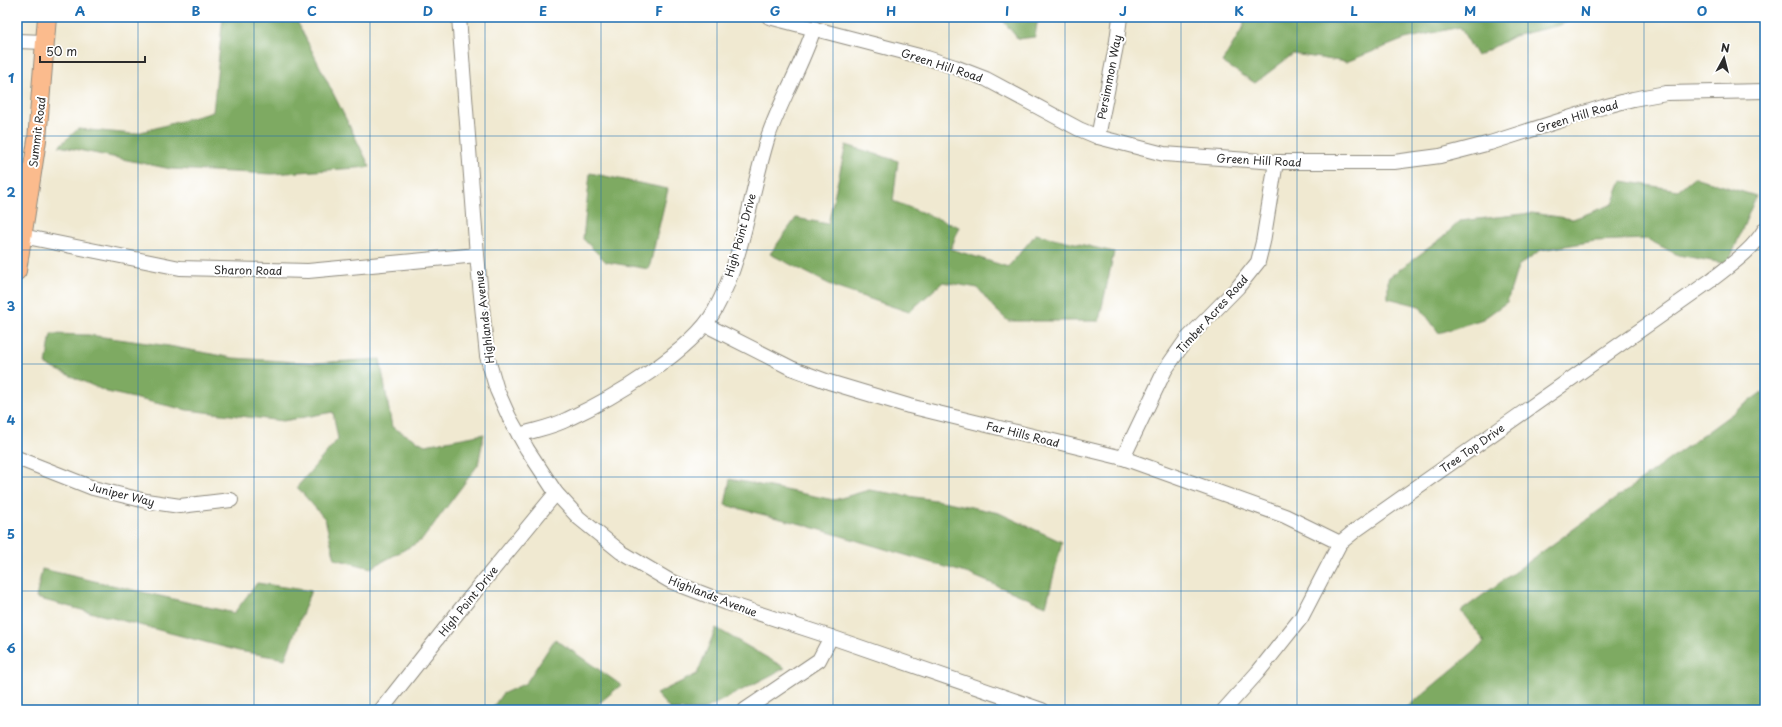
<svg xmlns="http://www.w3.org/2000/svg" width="1782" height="727" viewBox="0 0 1782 727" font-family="'Playpen Sans',sans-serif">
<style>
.forest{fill:#7eaa62;stroke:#546a46}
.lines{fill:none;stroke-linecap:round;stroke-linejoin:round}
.minor-casing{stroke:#8e8a7e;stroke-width:16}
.major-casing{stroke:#8e8a7e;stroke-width:20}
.minor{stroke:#fff;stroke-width:14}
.major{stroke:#fbbb8d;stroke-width:18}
.grid{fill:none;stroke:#1f6fb2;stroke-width:1;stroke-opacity:0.55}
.labels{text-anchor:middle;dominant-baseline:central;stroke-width:4;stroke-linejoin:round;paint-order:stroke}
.street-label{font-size:11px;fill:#2b2b2b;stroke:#fff}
.neatline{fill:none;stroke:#1f6fb2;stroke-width:1.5}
.grid-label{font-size:13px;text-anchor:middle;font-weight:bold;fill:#1f6fb2}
</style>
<rect width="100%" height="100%" fill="#fff"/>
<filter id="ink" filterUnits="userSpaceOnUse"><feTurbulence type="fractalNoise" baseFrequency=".025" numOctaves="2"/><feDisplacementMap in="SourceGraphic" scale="8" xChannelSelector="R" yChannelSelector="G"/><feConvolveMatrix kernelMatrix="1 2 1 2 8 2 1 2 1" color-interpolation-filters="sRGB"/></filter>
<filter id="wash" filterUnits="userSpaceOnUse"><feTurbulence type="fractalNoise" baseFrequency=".012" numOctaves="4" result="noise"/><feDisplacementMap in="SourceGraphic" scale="16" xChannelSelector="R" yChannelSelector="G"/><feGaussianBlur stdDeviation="0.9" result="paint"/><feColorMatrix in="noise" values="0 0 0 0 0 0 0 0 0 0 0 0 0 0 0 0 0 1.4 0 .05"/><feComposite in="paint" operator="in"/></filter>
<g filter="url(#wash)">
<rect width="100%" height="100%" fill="#f0e9d1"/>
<g class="forest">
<polygon points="223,17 295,17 370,167 272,174 171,169 59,146 78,129 134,134 213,112"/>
<polygon points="1000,17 1038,17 1035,37 1018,39"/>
<polygon points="1243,17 1292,17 1304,23 1359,22 1363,17 1579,17 1560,25 1514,36 1477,56 1460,27 1405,39 1346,62 1293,54 1255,83 1222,62 1244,26"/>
<polygon points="846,145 898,161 893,201 959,227 951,249 1008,267 1036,234 1114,252 1099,321 1008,321 994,308 978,288 943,282 909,312 837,288 770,254 796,218 828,224"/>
<polygon points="590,173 668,189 649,269 606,262 583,239"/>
<polygon points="1694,177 1756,196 1728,264 1678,255 1647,239 1595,241 1541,250 1518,266 1507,302 1483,319 1439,333 1419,306 1388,298 1388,278 1442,238 1460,221 1532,213 1573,219 1613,204 1622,181 1678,190"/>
<polygon points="51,334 89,335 169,346 233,358 315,363 380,359 392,427 425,445 484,434 478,465 422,540 371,568 335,559 325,519 297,487 338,439 333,412 283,421 187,410 107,392 46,365"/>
<polygon points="1762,392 1765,396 1765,710 1404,710 1485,642 1461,611"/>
<polygon points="730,479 834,500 869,490 948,502 999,513 1062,542 1046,606 969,574 801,524 725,505"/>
<polygon points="42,569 234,613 257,583 311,591 285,659 239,651 36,598"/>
<polygon points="716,628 785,668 703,710 671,710 656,694 697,674"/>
<polygon points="555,639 621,685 591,710 491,710 502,694 526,683"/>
</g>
</g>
<g filter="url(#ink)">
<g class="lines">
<g class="minor-casing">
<g id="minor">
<polyline points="459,17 477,255 487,356 497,390 509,417 527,449 556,493 579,518 621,552 670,581 727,603 831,637 1042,710"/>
<polyline points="769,17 927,58 955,67 986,79 1079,129 1098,137 1164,154 1276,162 1394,162 1440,156 1490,143 1603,107 1633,99 1666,93 1765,91"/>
<polyline points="17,41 45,42"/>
<polyline points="1098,137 1117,41 1120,17"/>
<polyline points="17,235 180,268 308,271 477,255"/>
<polyline points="706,325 791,368 829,382 909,406 1123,458 1285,516 1340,543"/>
<path d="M519,435c16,-5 34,-8 49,-16 43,-20 124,-67 147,-109 29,-53 35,-116 53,-173 13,-38 34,-71 46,-109"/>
<polyline points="17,458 93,488 146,501 180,506 231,500"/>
<polyline points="1123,458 1165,370 1186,340 1238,287 1258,262 1263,242 1276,162"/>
<polyline points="381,710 459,611 556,493"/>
<polyline points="745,710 819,660 831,637"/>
<path d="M1224,710l34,-38 43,-54 39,-75 16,-13 354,-249c19,-15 42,-30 55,-52"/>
</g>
</g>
<g class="major-casing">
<polyline id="major" points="17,271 37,140 47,17"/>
</g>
<use href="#minor" class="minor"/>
<use href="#major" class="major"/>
</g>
</g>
<path class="grid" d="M138,17v693M254,17v693M370,17v693M485,17v693M601,17v693M717,17v693M833,17v693M949,17v693M1065,17v693M1181,17v693M1297,17v693M1412,17v693M1528,17v693M1644,17v693M17,136h1748M17,250h1748M17,364h1748M17,477h1748M17,591h1748"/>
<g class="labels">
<g class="street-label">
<text transform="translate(942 65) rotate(18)">Green Hill Road</text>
<text transform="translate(1109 77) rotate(-79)">Persimmon Way</text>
<text transform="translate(1577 116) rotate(-17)">Green Hill Road</text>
<text transform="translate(37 132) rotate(-83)">Summit Road</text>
<text transform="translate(1259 160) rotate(3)">Green Hill Road</text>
<text transform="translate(740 235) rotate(-74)">High Point Drive</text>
<text transform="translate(248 270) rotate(1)">Sharon Road</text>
<text transform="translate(1212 314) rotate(-48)">Timber Acres Road</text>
<text transform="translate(484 317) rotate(-97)">Highlands Avenue</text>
<text transform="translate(1023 434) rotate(14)">Far Hills Road</text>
<text transform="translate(1472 448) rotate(-35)">Tree Top Drive</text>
<text transform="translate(122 494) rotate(14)">Juniper Way</text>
<text transform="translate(713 596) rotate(21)">Highlands Avenue</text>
<text transform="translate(468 601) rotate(-51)">High Point Drive</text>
</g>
</g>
<rect width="1782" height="727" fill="none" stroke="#fff" stroke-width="44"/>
<g transform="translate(1724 58) rotate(7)" stroke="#ffffff" stroke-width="3" paint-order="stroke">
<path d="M0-3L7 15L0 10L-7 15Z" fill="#2b2b2b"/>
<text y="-6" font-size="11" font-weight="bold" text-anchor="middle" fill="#2b2b2b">N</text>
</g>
<path d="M40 56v6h105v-6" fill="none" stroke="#2b2b2b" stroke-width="2"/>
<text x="46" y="56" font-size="12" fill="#2b2b2b" stroke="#ffffff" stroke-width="3" paint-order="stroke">50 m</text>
<rect x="22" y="22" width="1738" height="683" class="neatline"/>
<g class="grid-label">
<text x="80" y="16">A</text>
<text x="196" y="16">B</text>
<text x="312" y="16">C</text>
<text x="428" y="16">D</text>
<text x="543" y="16">E</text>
<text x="659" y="16">F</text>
<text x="775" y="16">G</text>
<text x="891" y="16">H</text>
<text x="1007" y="16">I</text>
<text x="1123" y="16">J</text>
<text x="1239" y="16">K</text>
<text x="1354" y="16">L</text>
<text x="1470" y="16">M</text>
<text x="1586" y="16">N</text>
<text x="1702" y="16">O</text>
<text x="11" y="83">1</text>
<text x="11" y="197">2</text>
<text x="11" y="311">3</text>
<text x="11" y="425">4</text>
<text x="11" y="539">5</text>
<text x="11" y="653">6</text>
</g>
</svg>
